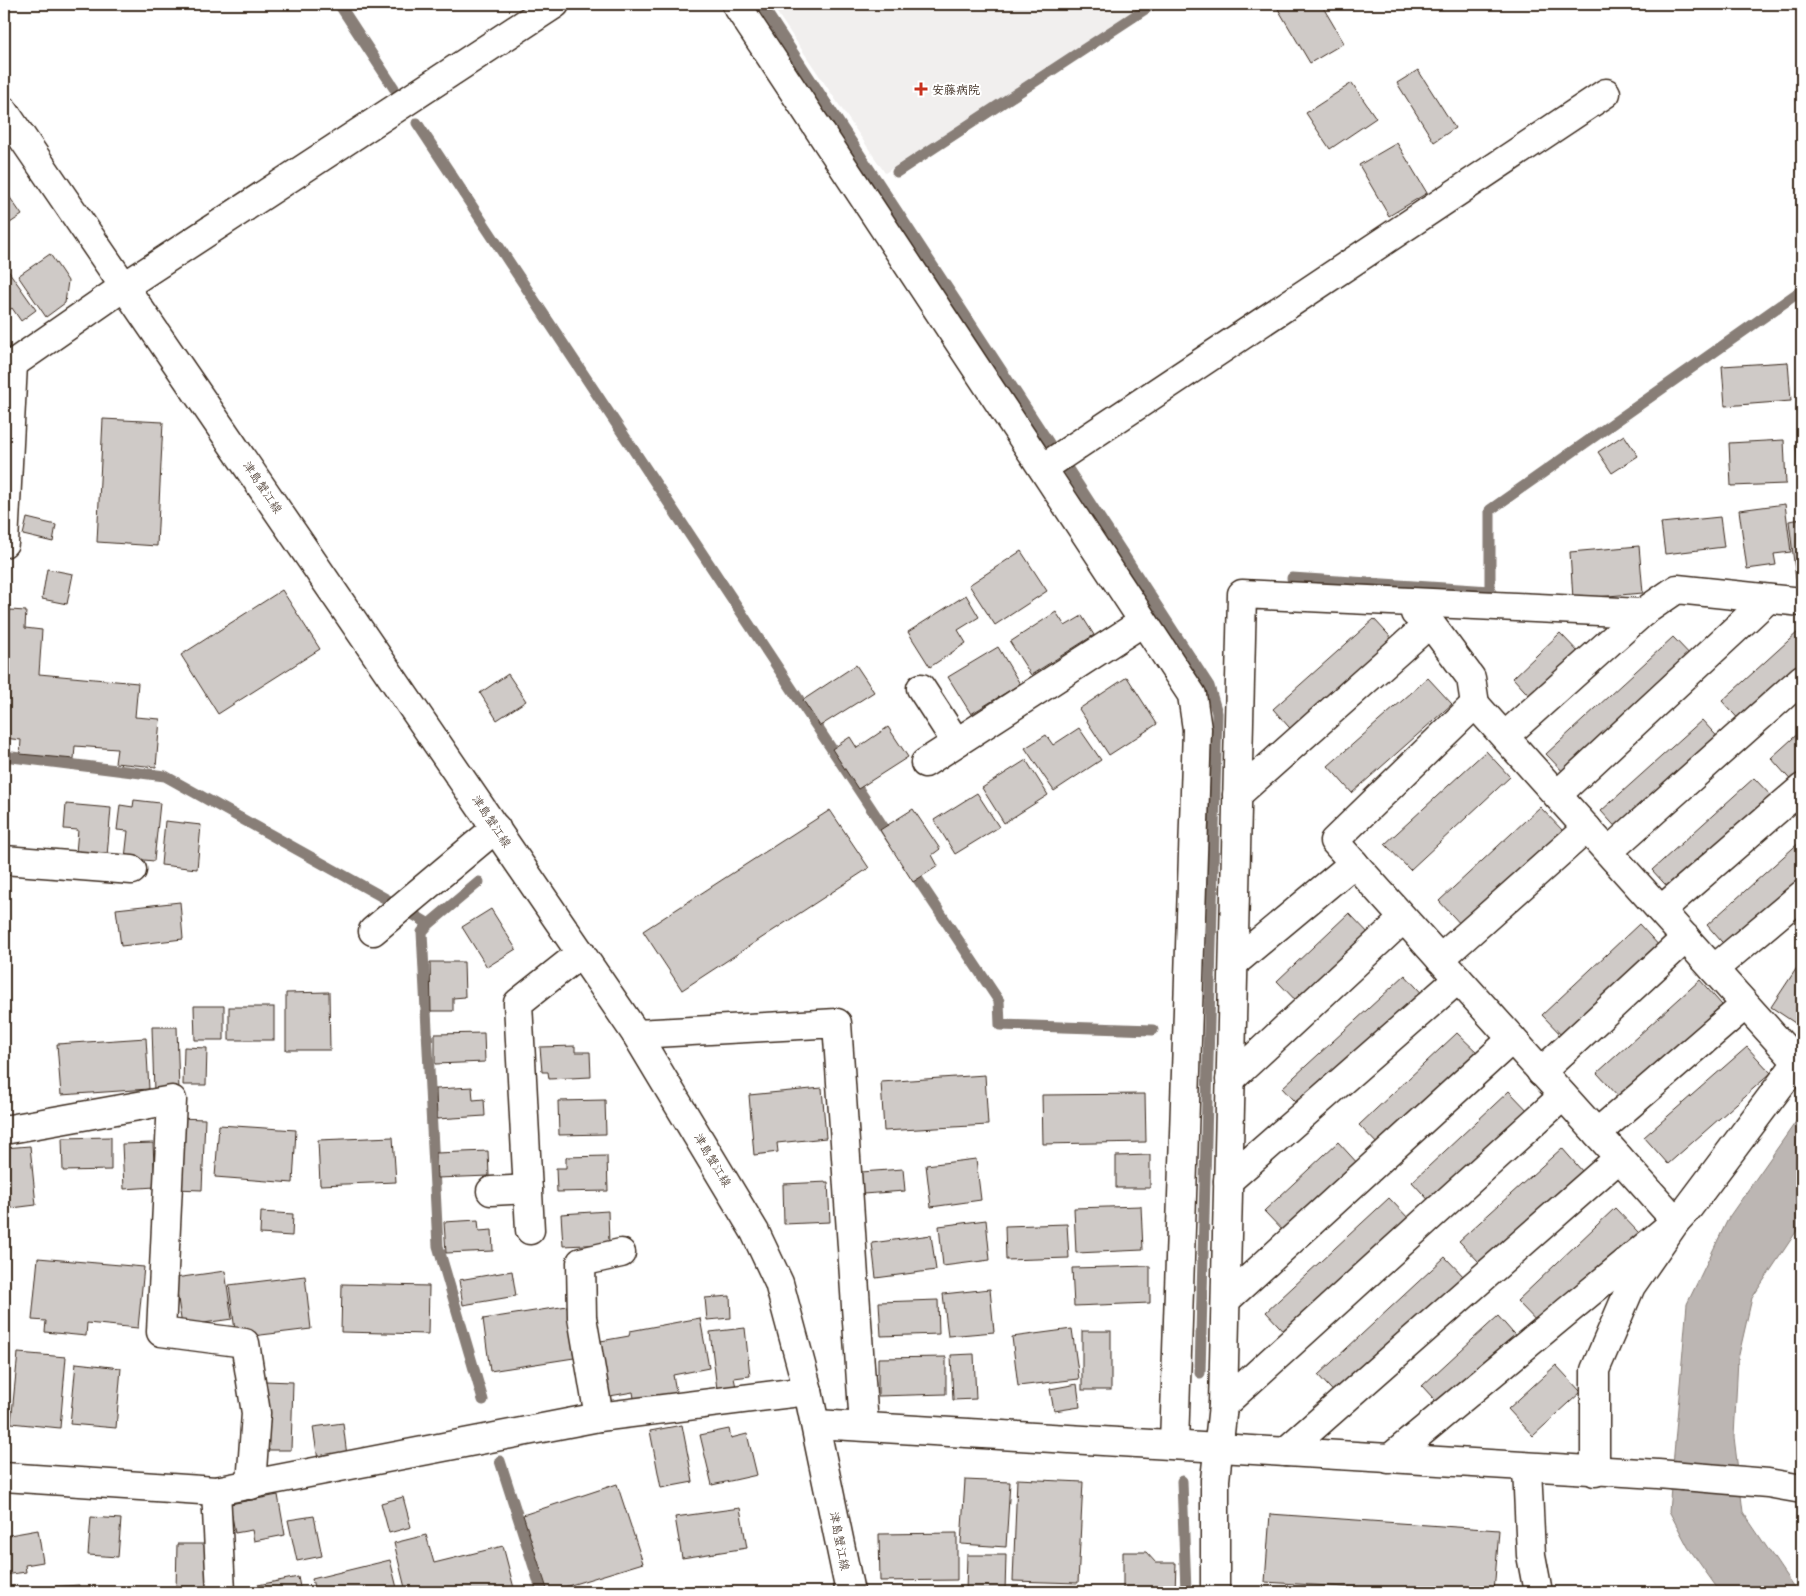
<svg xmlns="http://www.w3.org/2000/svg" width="1806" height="1596" viewBox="0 0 1806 1596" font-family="Delius,'Klee One',sans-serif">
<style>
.built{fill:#f1efee}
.water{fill:#bcb6b3;stroke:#887e77}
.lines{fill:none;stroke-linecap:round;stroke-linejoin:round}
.stream{stroke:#887e77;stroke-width:11}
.building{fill:#cfcac7;stroke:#3b2a1e}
.minor-casing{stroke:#3b2a1e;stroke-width:31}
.major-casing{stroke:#3b2a1e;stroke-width:31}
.minor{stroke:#fff;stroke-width:28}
.major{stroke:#fff;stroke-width:28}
.poi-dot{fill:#c8321e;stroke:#fff;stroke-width:2}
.labels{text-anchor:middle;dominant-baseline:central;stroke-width:4;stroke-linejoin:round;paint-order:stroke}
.poi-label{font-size:12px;font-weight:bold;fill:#3b2a1e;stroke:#fff;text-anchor:start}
.street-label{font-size:12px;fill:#3b2a1e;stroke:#fff}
</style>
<rect width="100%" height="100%" fill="#fff"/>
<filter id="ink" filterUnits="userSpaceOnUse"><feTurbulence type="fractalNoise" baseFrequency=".02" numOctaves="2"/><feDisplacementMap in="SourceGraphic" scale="10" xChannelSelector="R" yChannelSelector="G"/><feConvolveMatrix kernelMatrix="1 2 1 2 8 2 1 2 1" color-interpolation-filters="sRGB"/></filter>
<g filter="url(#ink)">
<polygon class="built" points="771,4 1144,4 885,173"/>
<polygon class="water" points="1802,1113 1802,1223 1752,1298 1738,1359 1734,1437 1743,1512 1797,1592 1720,1592 1688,1547 1669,1511 1687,1304 1729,1217"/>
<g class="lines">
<g class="stream">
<polyline points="339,4 394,88"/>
<polyline points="761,4 1049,443"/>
<polyline points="417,123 892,840"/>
<polyline points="897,172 1153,4"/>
<polyline points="1068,469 1209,686 1217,713 1200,1373"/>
<polyline points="1292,578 1490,591 1490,510 1802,290"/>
<polyline points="4,756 165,776 388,900"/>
<polyline points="909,866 999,1001 1000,1025 1153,1030"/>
<polyline points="414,915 429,924 479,882"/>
<polyline points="429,924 422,932 438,1246 483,1400"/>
<polyline points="500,1461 542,1592"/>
<polyline points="1182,1481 1186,1592"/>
</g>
</g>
<g class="building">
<polygon points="1287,4 1321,4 1344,43 1310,63 1278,9"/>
<polygon points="1418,70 1455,128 1434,142 1397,83"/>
<polygon points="1352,83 1376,118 1330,149 1306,113"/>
<polygon points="1397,143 1427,193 1389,216 1359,165"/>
<polygon points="4,189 22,215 4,227"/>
<polygon points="50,254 68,281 65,303 46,317 18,276"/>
<polygon points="7,269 36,310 21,321 12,308 4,314 4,271"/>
<polygon points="1788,362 1791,401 1725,406 1722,366"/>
<polygon points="103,419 163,422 157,546 97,542"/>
<polygon points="1624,435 1638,456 1612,473 1598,452"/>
<polygon points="1784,440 1786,484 1731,486 1729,443"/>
<polygon points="1796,443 1802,443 1802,492 1799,492"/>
<polygon points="1785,504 1791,552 1774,554 1776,565 1747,569 1739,510"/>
<polygon points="1720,517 1724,547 1665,554 1661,523"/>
<polygon points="27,518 56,525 53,542 23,535"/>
<polygon points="1802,519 1802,578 1796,579 1789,521"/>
<polygon points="1639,546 1643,593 1573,599 1570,552"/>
<polygon points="1021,551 1047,591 995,625 969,585"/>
<polygon points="47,569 73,574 67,604 42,599"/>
<polygon points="282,590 320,649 218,714 181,655"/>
<polygon points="966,595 979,617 958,630 966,643 930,667 908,632"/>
<polygon points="10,610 26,611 25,628 42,630 39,674 138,683 135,717 160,719 156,767 115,763 117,749 75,746 74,759 20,754 21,740 4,738 4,626 8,626"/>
<polygon points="1056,612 1065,626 1082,616 1094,635 1031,675 1010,642"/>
<polygon points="1374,619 1398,645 1296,735 1273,709"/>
<polygon points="1799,631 1802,635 1802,670 1743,724 1722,701"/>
<polygon points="1560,633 1583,657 1535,702 1513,678"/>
<polygon points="1673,637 1696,661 1569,778 1546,754"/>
<polygon points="998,647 1020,684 971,714 948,677"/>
<polygon points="856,665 874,692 820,726 803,700"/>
<polygon points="508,674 526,701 497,720 480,693"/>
<polygon points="1127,677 1157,724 1109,755 1079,709"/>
<polygon points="1428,678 1452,704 1352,793 1328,766"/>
<polygon points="1702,720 1723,743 1621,833 1601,811"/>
<polygon points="888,727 908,757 858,789 832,749 850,737 857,748"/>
<polygon points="1079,728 1101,760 1054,791 1025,748 1046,735 1053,745"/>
<polygon points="1802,730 1802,777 1794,784 1771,758"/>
<polygon points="1486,751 1510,777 1410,870 1385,844"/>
<polygon points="1026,760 1048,795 1004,823 982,788"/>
<polygon points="1754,778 1776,801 1673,893 1652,870"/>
<polygon points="977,793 999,827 955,854 934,820"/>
<polygon points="134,800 160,803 154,861 125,858 128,831 117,830 120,805 133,807"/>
<polygon points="66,804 111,808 107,856 76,853 78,830 64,829"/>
<polygon points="1540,807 1566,834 1464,928 1439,901"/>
<polygon points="913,809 940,849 932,855 938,866 913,882 880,830"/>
<polygon points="830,810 869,868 682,990 643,931"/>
<polygon points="165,821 201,825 197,869 161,865"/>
<polygon points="1802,840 1802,883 1728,949 1707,925"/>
<polygon points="180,902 183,939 121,946 116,909"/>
<polygon points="491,909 516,949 487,967 462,927"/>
<polygon points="1349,913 1373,938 1301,1006 1277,981"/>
<polygon points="1639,924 1662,949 1565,1039 1542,1015"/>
<polygon points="1802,960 1802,1025 1801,1027 1771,1007"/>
<polygon points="430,962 464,962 465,997 453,998 453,1011 431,1011"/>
<polygon points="1405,975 1427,999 1303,1111 1282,1088"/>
<polygon points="1700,980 1722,1005 1619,1097 1597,1073"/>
<polygon points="329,992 330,1050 286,1050 286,993"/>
<polygon points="194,1006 224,1006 224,1040 195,1040"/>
<rect x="229" y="1007" width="45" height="33"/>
<polygon points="152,1027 177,1027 179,1091 154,1092"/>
<polygon points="484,1033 485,1062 435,1064 435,1034"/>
<polygon points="1457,1033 1480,1055 1381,1148 1359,1125"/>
<polygon points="146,1038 149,1089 61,1095 57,1044"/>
<polygon points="575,1046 575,1052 590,1052 591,1077 549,1079 548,1072 542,1072 540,1047"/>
<polygon points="184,1047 207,1048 206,1085 183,1085"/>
<polygon points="1747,1047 1771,1073 1668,1164 1644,1137"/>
<polygon points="985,1075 988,1125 884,1131 881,1082"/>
<polygon points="472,1087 473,1100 484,1099 485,1116 437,1119 436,1089"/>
<polygon points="822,1088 826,1138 777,1143 778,1152 754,1155 749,1095"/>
<polygon points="1509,1091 1532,1115 1434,1206 1412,1182"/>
<polygon points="1145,1094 1146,1142 1043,1144 1042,1095"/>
<polygon points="605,1100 606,1134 559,1135 558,1101"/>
<polygon points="177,1118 205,1119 202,1190 174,1189"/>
<polygon points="219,1125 296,1130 293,1183 215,1177"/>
<polygon points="111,1137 111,1170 63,1171 62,1138"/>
<polygon points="393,1137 396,1182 320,1185 318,1140"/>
<polygon points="1338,1142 1360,1166 1286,1234 1264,1211"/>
<polygon points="153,1143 155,1187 124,1189 122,1144"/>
<polygon points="30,1146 36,1205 4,1209 4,1148"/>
<polygon points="1562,1148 1583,1172 1481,1264 1459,1241"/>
<polygon points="488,1151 489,1176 437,1178 436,1153"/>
<polygon points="1150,1155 1150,1188 1116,1188 1116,1156"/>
<polygon points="607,1156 608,1191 557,1192 556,1168 566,1168 566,1157"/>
<polygon points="976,1159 981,1200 931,1207 926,1165"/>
<polygon points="903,1169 905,1191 863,1194 861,1172"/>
<polygon points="828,1182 830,1222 784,1224 783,1184"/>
<polygon points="1389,1198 1413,1223 1290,1338 1266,1312"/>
<polygon points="1141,1206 1143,1250 1076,1253 1074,1208"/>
<polygon points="1615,1208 1639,1233 1541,1326 1517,1301"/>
<polygon points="608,1211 609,1244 563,1246 561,1214"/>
<polygon points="261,1212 293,1214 292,1236 260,1234"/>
<polygon points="478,1220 479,1231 492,1230 493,1251 446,1253 444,1222"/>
<polygon points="986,1220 990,1260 943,1266 939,1226"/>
<polygon points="1067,1224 1069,1258 1006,1260 1005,1226"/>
<polygon points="931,1235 936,1270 876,1278 872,1243"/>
<polygon points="1445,1257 1467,1280 1340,1399 1318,1375"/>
<polygon points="38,1258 144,1267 138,1328 87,1323 86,1336 45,1332 46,1321 32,1320"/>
<polygon points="1150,1266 1150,1303 1074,1306 1072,1268"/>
<polygon points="225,1271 232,1319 182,1326 175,1278"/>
<polygon points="512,1271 516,1296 463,1305 459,1280"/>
<polygon points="305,1276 311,1329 236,1338 229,1285"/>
<polygon points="342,1284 429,1286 428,1334 341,1332"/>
<polygon points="990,1289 994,1332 948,1336 943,1294"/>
<polygon points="730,1296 731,1318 707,1320 705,1298"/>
<polygon points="938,1300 939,1334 881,1336 879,1302"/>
<polygon points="567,1306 574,1358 490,1371 483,1319"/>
<polygon points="1498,1316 1520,1341 1445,1411 1422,1386"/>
<polygon points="700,1318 709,1368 673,1375 677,1396 635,1404 633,1392 604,1397 595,1342 629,1336 630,1331"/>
<polygon points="745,1328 750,1376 734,1378 736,1387 717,1389 710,1332"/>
<polygon points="1072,1329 1079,1379 1018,1386 1012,1337"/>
<rect x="1082" y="1331" width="29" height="59"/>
<polygon points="18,1353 66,1357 60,1428 11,1423"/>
<polygon points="974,1354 976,1399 953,1400 951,1355"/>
<polygon points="946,1357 946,1394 878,1396 878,1358"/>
<polygon points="76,1363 121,1368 116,1428 70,1424"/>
<polygon points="1556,1365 1581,1392 1533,1436 1508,1409"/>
<polygon points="265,1381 293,1382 291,1450 263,1450"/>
<polygon points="1077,1384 1080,1407 1054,1411 1050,1389"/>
<polygon points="343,1423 347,1456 318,1460 313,1427"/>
<polygon points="682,1425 693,1482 661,1488 650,1431"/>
<polygon points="729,1429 731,1438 747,1434 757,1475 712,1485 700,1435"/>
<polygon points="1017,1479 1083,1482 1078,1583 1013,1581"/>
<polygon points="965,1480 1010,1482 1006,1547 961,1544"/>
<polygon points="617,1484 643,1563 548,1592 523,1515"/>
<polygon points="278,1495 285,1535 254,1541 252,1530 235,1533 230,1504"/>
<polygon points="403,1497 411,1527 389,1533 381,1503"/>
<polygon points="740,1508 747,1548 682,1558 675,1517"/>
<polygon points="1270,1514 1499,1530 1494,1592 1425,1592 1265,1582"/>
<polygon points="314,1516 322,1556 297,1561 288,1520"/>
<polygon points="91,1517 121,1519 118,1557 88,1555"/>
<polygon points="38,1530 43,1562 25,1565 26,1572 4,1575 4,1536"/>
<polygon points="957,1533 957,1580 880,1581 879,1534"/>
<polygon points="426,1535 434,1563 503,1546 515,1592 406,1592 394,1543"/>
<polygon points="177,1544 208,1544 207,1591 176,1590"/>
<polygon points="1123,1552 1146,1552 1156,1563 1176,1563 1175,1592 1123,1592"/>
<polygon points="967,1555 1006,1555 1005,1592 966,1592"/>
<polygon points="390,1560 398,1592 315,1592 312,1579"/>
<polygon points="298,1577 301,1592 228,1592 228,1591"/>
<polygon points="79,1585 80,1592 13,1592 13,1590"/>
</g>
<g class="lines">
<g class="minor-casing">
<g id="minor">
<polyline points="736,4 1192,695 1197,729 1174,1445"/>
<polyline points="4,370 125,286 555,4"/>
<polyline points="1043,468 1606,93"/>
<polyline points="4,543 13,364"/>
<polyline points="1415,613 1430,623 1471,678 1475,704"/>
<polyline points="921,688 956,742"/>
<polyline points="1505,736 1642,613"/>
<polyline points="925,763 1143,622"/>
<polyline points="1237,795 1430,623"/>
<polyline points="1557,795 1768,599"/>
<polyline points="1609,851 1802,679"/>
<polyline points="4,860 132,870"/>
<polyline points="1661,910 1802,788"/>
<polyline points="373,931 496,828"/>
<polyline points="1440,959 1587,828"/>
<polyline points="1234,963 1354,863"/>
<polyline points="1714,969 1802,895"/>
<polyline points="636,1034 837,1023 864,1426"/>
<polyline points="1541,1072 1686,938"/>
<polyline points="1230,1080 1403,919"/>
<polyline points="4,1130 172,1100 161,1332 245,1343 256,1413 251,1485"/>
<polyline points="1597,1133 1744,1006"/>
<polyline points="1228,1181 1458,979"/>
<polyline points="491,1191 528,1189"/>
<polyline points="530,1230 518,1003 581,953"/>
<polyline points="1226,1300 1512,1039"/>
<polyline points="1223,1405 1563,1096"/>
<polyline points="599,1417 582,1317 581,1262 621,1253"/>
<polyline points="816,1424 1658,1474 1768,1483 1802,1489"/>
<polyline points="1285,1452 1619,1158"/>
<polyline points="1389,1459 1676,1221 1334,841 1475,704 1798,1063"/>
<polyline points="1527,1468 1531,1555 1538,1592"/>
<polyline points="1595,1472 1595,1370 1631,1286 1676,1221 1689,1207 1802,1056"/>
<polyline points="4,1477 216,1491 599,1417 808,1391"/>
<polyline points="216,1491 221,1592"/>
<polyline points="1215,1592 1215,1480 1223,1405 1242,594 1642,613 1677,589 1802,602"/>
</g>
</g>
<g class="major-casing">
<polyline id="major" points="4,111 636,1034 755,1232 779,1283 808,1391 850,1592"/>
</g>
<use href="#minor" class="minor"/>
<use href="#major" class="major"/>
</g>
</g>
<path class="poi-dot" d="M918.5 81.5h5v5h5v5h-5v5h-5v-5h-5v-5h5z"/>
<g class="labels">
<g class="poi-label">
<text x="932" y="89">安藤病院</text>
</g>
<g class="street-label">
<text transform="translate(263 487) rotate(56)">津島蟹江線</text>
<text transform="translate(492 821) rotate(56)">津島蟹江線</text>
<text transform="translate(713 1160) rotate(59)">津島蟹江線</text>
<text transform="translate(840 1541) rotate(79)">津島蟹江線</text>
</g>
</g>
<rect width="1806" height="1596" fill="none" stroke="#fff" stroke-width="20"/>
<rect x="10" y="10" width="1786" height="1576" fill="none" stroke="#3b2a1e" stroke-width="2" filter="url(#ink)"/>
</svg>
